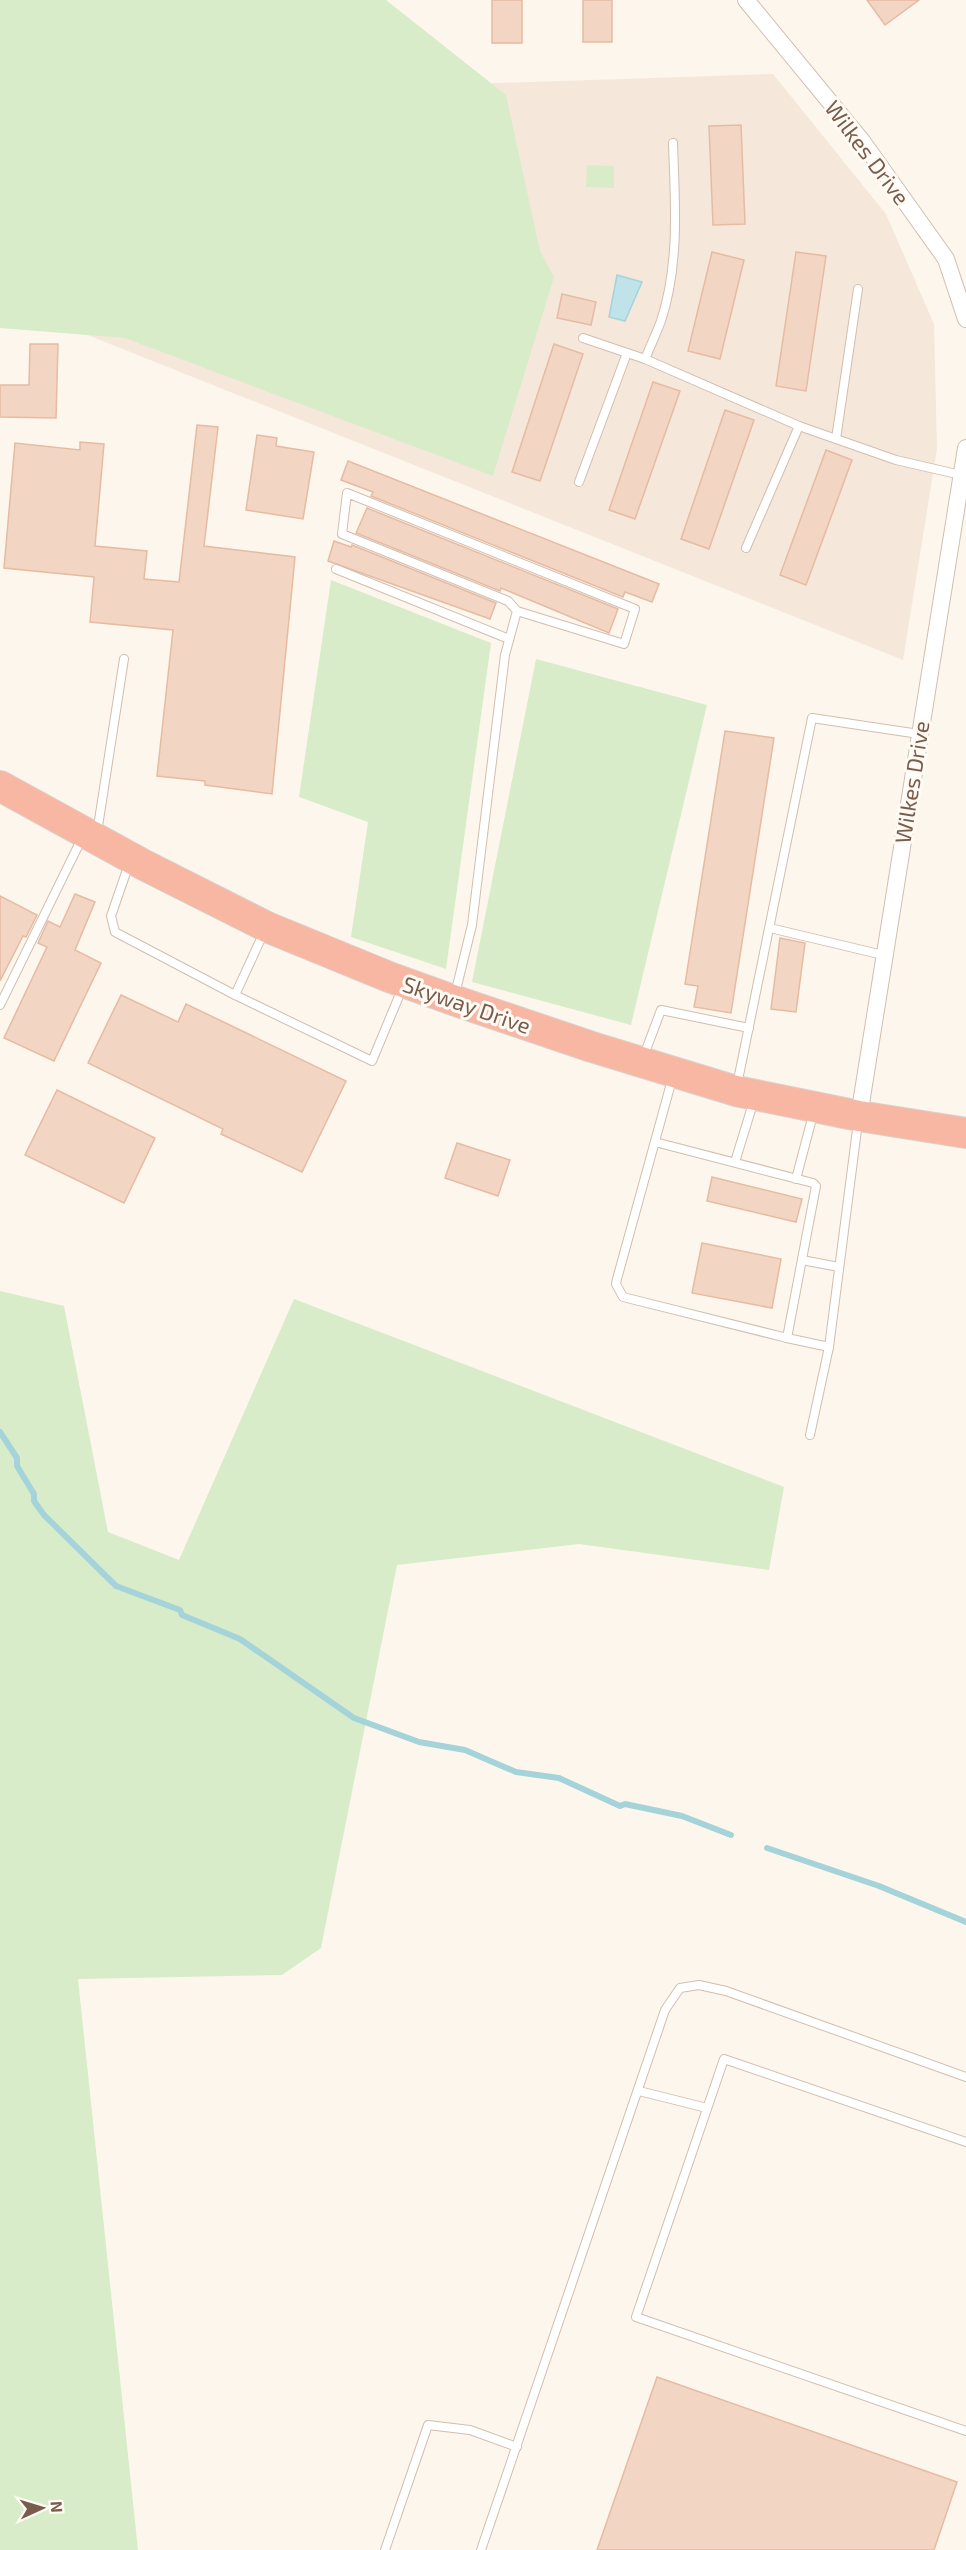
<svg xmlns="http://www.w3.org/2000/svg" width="966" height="2550" viewBox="0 0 966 2550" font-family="'Exo 2',sans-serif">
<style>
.residential{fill:#f5e8da}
.green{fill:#d8ecc9}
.water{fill:#bfe3e8;stroke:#a5d3da;stroke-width:1.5}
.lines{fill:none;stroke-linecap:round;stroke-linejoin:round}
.stream{stroke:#a5d3da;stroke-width:6}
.building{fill:#f3d5c3;stroke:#e6bba3;stroke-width:1.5}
.lane-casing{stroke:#d1beb0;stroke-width:10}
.street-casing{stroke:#d1beb0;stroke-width:18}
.highway-casing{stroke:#dad1cd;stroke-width:32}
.lane{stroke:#fff;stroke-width:8}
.street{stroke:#fff;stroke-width:16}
.highway{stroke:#f7b7a3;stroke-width:30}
.labels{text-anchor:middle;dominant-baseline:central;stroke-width:6;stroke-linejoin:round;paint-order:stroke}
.street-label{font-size:22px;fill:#7a5c4d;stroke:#fffaf3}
</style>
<rect width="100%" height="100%" fill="#fdf6ec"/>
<polygon class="residential" points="773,74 886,214 934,324 937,449 903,660 70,328 163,94"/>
<g class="green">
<polygon points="0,0 386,0 506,95 540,251 554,277 493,476 125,338 0,328"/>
<polygon points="587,165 614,166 614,188 586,187"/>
<polygon points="331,580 491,643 446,969 351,937 368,822 299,797"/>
<polygon points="536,659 707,705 631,1025 472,982"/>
<polygon points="0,1291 64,1306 108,1532 179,1560 294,1299 784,1487 769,1570 579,1544 397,1565 321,1948 282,1975 78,1979 138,2550 0,2550"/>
</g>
<polygon class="water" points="617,275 642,282 625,321 609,317"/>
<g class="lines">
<g class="stream">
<polyline points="0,1432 17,1458 17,1466 34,1494 34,1501 44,1515 116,1586 180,1610 182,1615 240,1639 354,1718 419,1742 465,1750 516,1772 559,1778 620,1806 625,1804 682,1816 731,1835"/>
<polyline points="767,1848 879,1886 966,1922"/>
</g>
</g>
<g class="building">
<rect x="492" y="0" width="30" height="43"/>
<rect x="583" y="0" width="29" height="42"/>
<polygon points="867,0 919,0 885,25"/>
<polygon points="741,125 745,224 713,225 709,126"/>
<polygon points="712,252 744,260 720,359 688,351"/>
<polygon points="796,252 826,256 806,391 776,386"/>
<polygon points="562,294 596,302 591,325 557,318"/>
<polygon points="30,344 58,344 56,418 0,417 0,385 29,385"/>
<polygon points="554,344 583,354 540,481 512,472"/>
<polygon points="653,382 680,391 635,519 609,510"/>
<polygon points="725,410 754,420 709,549 681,539"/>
<polygon points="197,425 218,427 204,546 295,557 272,794 205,785 205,781 157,776 173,630 90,622 94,577 4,568 15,443 80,450 80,442 104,444 95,546 147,551 144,579 179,582"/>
<polygon points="257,435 277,438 276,446 314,452 303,519 246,510"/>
<polygon points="826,450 852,460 806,585 780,575"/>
<polygon points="348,461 659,584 652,602 625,592 623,597 371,496 373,492 341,480"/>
<polygon points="367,508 618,609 609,633 501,588 500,591 356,533"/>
<polygon points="334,541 351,547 352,545 496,603 490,619 328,561"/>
<polygon points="725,731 774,738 731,1013 694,1007 698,986 685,984"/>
<polygon points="75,894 95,902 75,950 101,963 54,1061 4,1038 47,947 38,943 48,921 60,927"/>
<polygon points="0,896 37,915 26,937 23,936 0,981"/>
<polygon points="780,938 805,943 796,1012 771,1009"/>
<polygon points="121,995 178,1022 186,1004 346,1081 302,1172 221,1134 223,1129 88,1063"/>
<polygon points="57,1090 155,1138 124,1203 25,1155"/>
<polygon points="457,1143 510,1160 498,1196 445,1178"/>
<polygon points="712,1177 802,1199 796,1222 707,1201"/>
<polygon points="702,1243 781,1259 772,1308 692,1293"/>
<polygon points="657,2377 957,2482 934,2550 597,2550"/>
</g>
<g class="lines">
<g class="lane-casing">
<g id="lane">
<polyline points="583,338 645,359 799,426 896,460 961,475"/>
<path d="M645,359c5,-12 11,-25 16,-38 19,-58 14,-119 12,-178"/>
<polyline points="836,439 858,289"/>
<polyline points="579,482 627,353"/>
<polyline points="746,548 799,426"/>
<polyline points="336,569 509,639"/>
<polyline points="97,833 124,659"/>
<polyline points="129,864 111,916 115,932 235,995 372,1061 402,989"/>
<polyline points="770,928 883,955"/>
<polyline points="455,994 472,925 505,655 517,611 624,644 635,609 347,493 342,534 508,601 517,611"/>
<polyline points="235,995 265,930"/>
<polyline points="0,1005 83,836"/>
<polyline points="643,1058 661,1010 749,1028"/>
<polyline points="737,1085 812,718 919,734"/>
<polyline points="655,1142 813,1183 816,1186 787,1338 623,1297 616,1284 617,1279 673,1076"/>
<polyline points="735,1162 754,1100"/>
<polyline points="796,1179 814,1111"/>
<polyline points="802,1260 839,1267"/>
<polyline points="787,1338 829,1347"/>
<polyline points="810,1435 829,1347 858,1122"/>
<polyline points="639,2091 707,2108"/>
<polyline points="966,2142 724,2059 636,2317 966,2431"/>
<polyline points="385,2550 428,2425 470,2430 517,2447"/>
<polyline points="481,2550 665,2010 680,1988 699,1985 726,1991 966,2077"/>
</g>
</g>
<g class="street-casing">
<g id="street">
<polyline points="746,0 862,141 946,259 966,319"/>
<polyline points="859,1116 966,448"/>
</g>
</g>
<g class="highway-casing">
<polyline id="highway" points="0,786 144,865 267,927 389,977 453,1000 592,1047 736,1091 859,1116 966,1133"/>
</g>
<use href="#lane" class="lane"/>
<use href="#street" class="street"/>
<use href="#highway" class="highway"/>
</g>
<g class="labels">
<g class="street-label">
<text transform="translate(868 152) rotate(53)">Wilkes Drive</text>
<text transform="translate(911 782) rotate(-81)">Wilkes Drive</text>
<text transform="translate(467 1004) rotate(19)">Skyway Drive</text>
</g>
</g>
<g transform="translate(42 2508) rotate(86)" stroke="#fffaf3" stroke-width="4.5" paint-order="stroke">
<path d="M0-4.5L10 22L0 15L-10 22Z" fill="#7a5c4d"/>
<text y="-9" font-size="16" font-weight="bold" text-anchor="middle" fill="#7a5c4d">N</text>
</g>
</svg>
